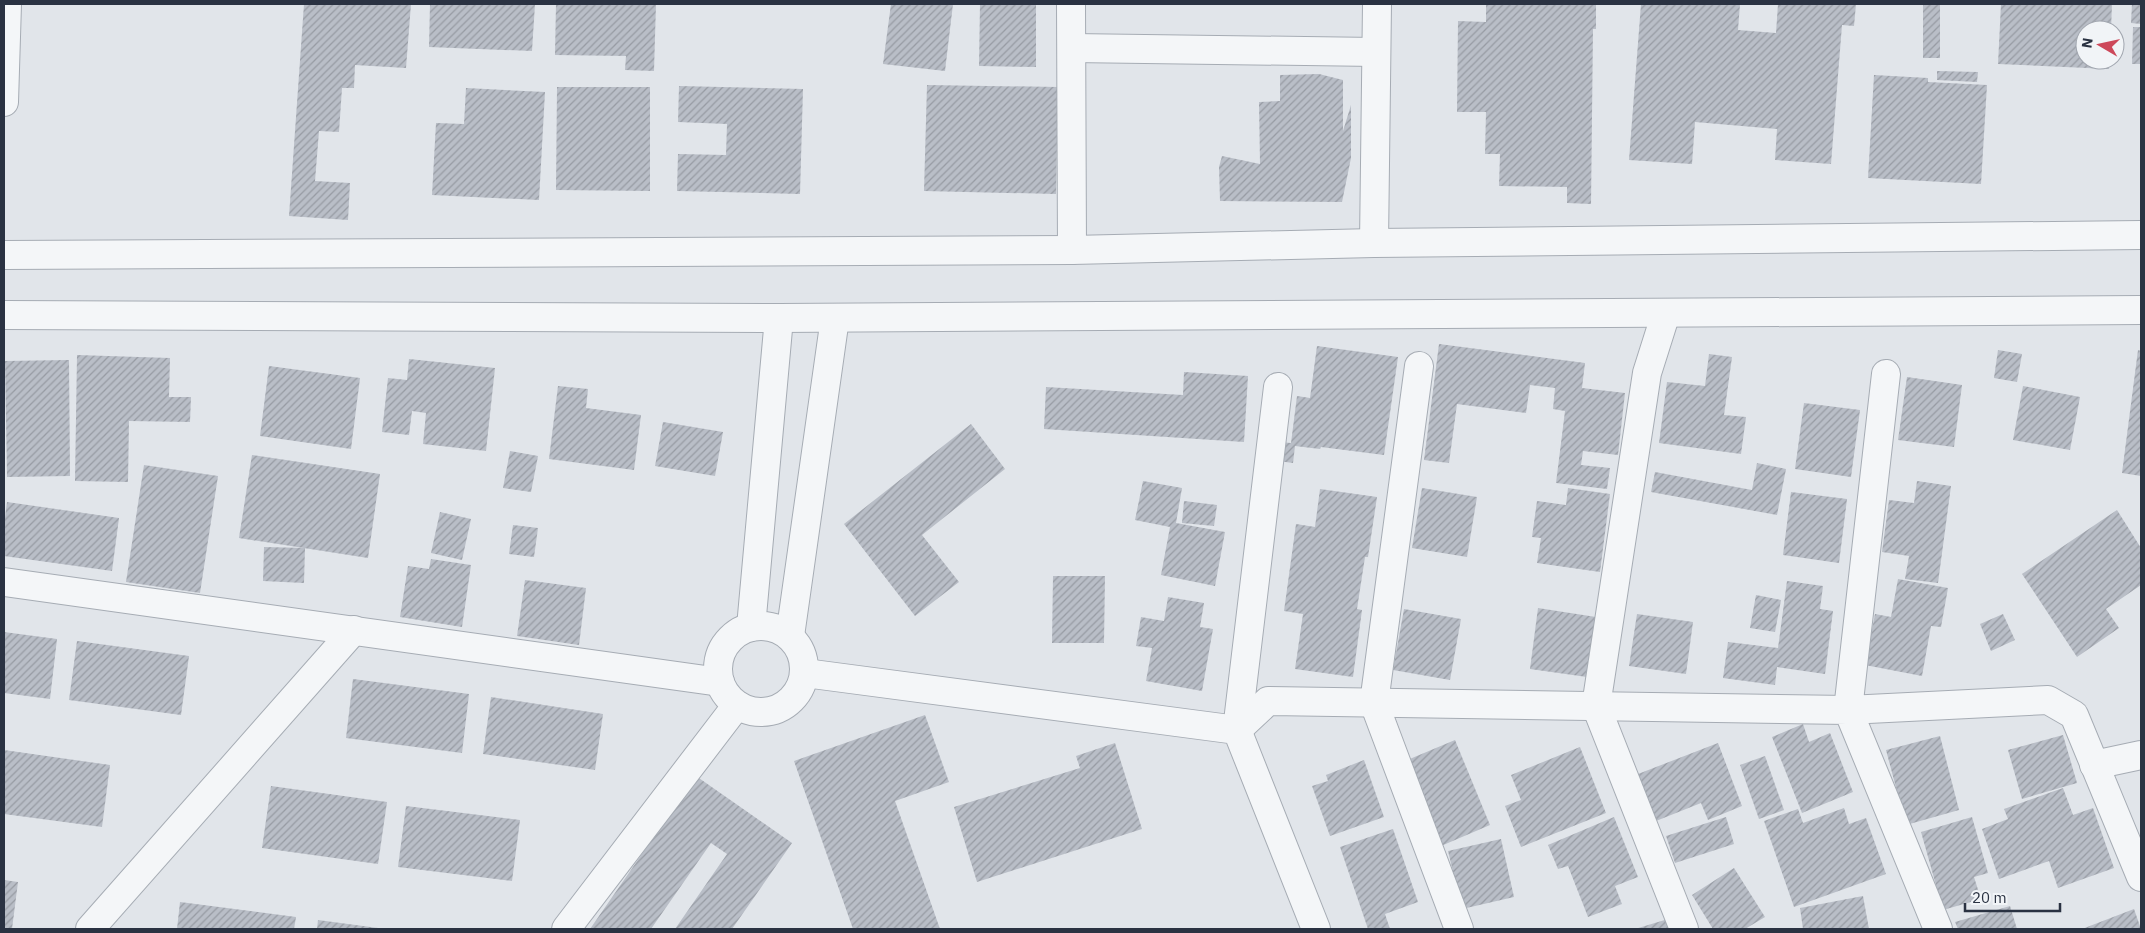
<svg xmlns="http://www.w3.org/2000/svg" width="2145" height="933" viewBox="0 0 2145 933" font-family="'IBM Plex Sans',sans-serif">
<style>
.building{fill:url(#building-hatch)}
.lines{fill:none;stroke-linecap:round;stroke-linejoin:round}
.street-casing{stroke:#a6acb4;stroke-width:30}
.street{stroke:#f4f6f8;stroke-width:28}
</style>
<defs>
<pattern id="building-hatch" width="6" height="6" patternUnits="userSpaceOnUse" patternTransform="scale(1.25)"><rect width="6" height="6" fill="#b9bec7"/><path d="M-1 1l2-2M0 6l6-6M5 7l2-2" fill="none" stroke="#979ba3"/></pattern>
</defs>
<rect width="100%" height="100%" fill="#e1e5ea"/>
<g class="building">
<polygon points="304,4 411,4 406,68 355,65 354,88 342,88 339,132 319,131 315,181 350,183 348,220 289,216"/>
<polygon points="430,4 535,4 532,51 429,47"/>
<polygon points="556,4 656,4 654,71 625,70 626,56 555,55"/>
<polygon points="891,4 953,4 945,71 883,64"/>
<polygon points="980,4 1036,4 1036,67 979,66"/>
<polygon points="1486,4 1596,4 1596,29 1593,29 1591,204 1567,203 1567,187 1499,186 1500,154 1485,154 1486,112 1457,112 1458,21 1486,22"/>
<polygon points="1641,4 1740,4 1738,30 1776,33 1778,4 1856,4 1854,26 1842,25 1831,164 1775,160 1777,129 1695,122 1692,164 1629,160"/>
<rect x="1923" y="4" width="17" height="54"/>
<polygon points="2001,4 2112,4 2111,30 2085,30 2085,60 2110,60 2109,69 1998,64"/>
<polygon points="2132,4 2141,4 2141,24 2131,23"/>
<polygon points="2133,27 2141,27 2141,64 2132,64"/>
<polygon points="1937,71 1978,72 1977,82 1937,80"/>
<polygon points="1319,74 1343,80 1343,131 1351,105 1351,158 1342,202 1220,201 1219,167 1222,156 1260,164 1259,102 1280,101 1280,75"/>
<polygon points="1874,75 1928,78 1928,82 1987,85 1981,184 1868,178"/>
<polygon points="927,85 1058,87 1056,194 924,191"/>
<polygon points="679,86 803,89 800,194 677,191 678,154 726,155 727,124 678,122"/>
<polygon points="557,87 650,87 650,191 556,190"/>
<polygon points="466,88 545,92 539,200 432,195 436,123 464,124"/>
<polygon points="1439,344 1585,363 1582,388 1625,393 1618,455 1583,451 1581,465 1610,468 1607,489 1556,483 1565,411 1553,409 1555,388 1530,385 1526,413 1457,404 1449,463 1424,460"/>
<polygon points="1317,346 1398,357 1384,455 1321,447 1320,449 1295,446 1293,463 1278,461 1280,442 1291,443 1297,396 1310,398"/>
<polygon points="1998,350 2022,354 2017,382 1994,378"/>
<polygon points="2138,350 2141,351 2141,476 2122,473"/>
<polygon points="1709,354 1732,357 1724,415 1746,417 1741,454 1659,443 1667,382 1705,386"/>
<polygon points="77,355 170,358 169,397 191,397 190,422 129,421 128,482 75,481"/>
<polygon points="409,359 495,368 486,451 423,444 426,413 412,411 409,435 382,432 388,378 407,380"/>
<polygon points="69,360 70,476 7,477 5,361"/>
<polygon points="269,366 360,378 351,449 260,436"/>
<polygon points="1184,372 1248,376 1244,442 1044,429 1046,387 1183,395"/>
<polygon points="1907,377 1962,385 1954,447 1898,440"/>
<polygon points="558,386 588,389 586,408 641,415 634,470 549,459"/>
<polygon points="2023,386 2080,397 2070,450 2013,440"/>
<polygon points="1804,403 1860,410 1851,477 1795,469"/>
<polygon points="663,422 723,432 715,476 655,466"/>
<polygon points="971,424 1005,469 922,535 959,582 915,616 844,524"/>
<polygon points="510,451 538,456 531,492 503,488"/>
<polygon points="252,455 380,474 368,558 239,538"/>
<polygon points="1757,463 1786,469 1777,515 1651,492 1655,472 1752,490"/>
<polygon points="144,465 218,476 200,593 126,582"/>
<polygon points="1143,481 1182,488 1176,523 1225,532 1215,586 1161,575 1170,527 1135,520"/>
<polygon points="1917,481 1951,486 1938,583 1905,579 1909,556 1882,552 1889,500 1914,503"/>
<polygon points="1422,488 1477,497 1467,557 1412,548"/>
<polygon points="1568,488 1610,494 1600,572 1537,563 1541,538 1532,537 1537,501 1566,505"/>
<polygon points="1320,489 1377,497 1368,557 1365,557 1357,609 1362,610 1353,677 1295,669 1303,614 1284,611 1296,524 1315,527"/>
<polygon points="1791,492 1847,499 1839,563 1783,555"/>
<polygon points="1184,501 1217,505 1214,526 1182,523"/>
<polygon points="7,502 119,518 112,571 4,556 4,525"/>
<polygon points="2117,510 2141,548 2141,585 2106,609 2119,628 2077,657 2022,574"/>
<polygon points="440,512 471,519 462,560 431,553"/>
<polygon points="513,525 538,528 534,557 509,554"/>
<polygon points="264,547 305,548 304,583 263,581"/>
<polygon points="431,559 471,565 462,627 400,617 408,566 429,569"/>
<polygon points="1053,576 1105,576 1104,643 1052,643"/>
<polygon points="1898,579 1948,588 1941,627 1931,626 1922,676 1865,665 1875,614 1891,617"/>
<polygon points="525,580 586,588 579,645 517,636"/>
<polygon points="1787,581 1823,586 1820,609 1833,611 1825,674 1777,667 1775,685 1723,678 1728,642 1778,648"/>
<polygon points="1756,595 1781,600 1775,632 1750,628"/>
<polygon points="1168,597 1204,603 1200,627 1213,629 1202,691 1146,681 1152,648 1136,646 1141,617 1164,621"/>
<polygon points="1538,608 1596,617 1587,677 1530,669"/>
<polygon points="1404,609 1461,619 1450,680 1393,670"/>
<polygon points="1637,614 1693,622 1686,674 1629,666"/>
<polygon points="2003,614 2015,640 1991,651 1980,624"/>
<polygon points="4,632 57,639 50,699 4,693"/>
<polygon points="77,641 189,656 181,715 69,700"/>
<polygon points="353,679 469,694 462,753 346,738"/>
<polygon points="491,697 603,714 595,770 483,754"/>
<polygon points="925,715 949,782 895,801 940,929 853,929 794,761"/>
<polygon points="1803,724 1809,742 1830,733 1853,792 1802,813 1772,737"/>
<polygon points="2063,735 2077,783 2022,799 2008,750"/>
<polygon points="1940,736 1959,810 1906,825 1886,750"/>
<polygon points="1455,740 1490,825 1441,846 1405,761"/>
<polygon points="1115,743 1142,829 977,882 954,807 1080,768 1076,756"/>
<polygon points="1718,743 1742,806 1708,820 1701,803 1656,821 1638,774"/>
<polygon points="1580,747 1606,813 1521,847 1505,806 1521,800 1511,775"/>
<polygon points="4,750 110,765 102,827 4,814"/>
<polygon points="1765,756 1784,810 1759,819 1740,765"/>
<polygon points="1364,760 1384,817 1330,836 1312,786 1328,781 1326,775"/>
<polygon points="696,776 792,843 732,929 675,929 727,854 711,843 651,929 590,929"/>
<polygon points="271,786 387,802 378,864 262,848"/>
<polygon points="2063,788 2073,815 2093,808 2114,868 2058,888 2049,861 1999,879 1982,829 2008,819 2004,809"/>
<polygon points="406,806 520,820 512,881 398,867"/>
<polygon points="1844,808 1849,824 1866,818 1886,874 1794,907 1764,821 1798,809 1803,823"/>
<polygon points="1614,817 1638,877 1615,886 1622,904 1588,917 1568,866 1558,869 1548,845"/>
<polygon points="1726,817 1734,844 1675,863 1666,836"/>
<polygon points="1972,817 1988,873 1974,877 1981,899 1943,910 1921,832"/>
<polygon points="1393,829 1418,902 1385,914 1390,929 1368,929 1340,847"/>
<polygon points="1501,839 1514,897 1462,909 1448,851"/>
<polygon points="1734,868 1765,917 1745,929 1713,929 1692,895"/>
<polygon points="4,880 18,882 12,929 4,929"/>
<polygon points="1863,896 1869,929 1803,929 1800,908"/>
<polygon points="180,902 296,917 294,929 177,929"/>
<polygon points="2010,906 2017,929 1958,929 1955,922"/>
<polygon points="2134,909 2141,929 2082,929"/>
<polygon points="1668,919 1671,929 1635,929"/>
<polygon points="318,920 378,928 378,929 317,929"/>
</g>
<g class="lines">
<g class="street-casing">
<g id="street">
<polyline points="1071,4 1072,250"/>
<polyline points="1072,48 1376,52"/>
<polyline points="4,102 7,4"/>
<polyline points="1374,243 1377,4"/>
<polyline points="4,255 1072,250 1374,243 2141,235"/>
<polyline points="1666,313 1647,373 1596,706 1684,929"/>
<polyline points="4,315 779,318 2141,310"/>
<polyline points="1419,366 1374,703 1459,929"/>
<polyline points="1886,374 1848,710 2048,700 2074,715 2141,877"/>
<polyline points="4,582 720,682"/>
<circle cx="761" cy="669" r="43"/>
<polyline points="751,627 779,318"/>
<polyline points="790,636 835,318"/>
<polyline points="805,673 1237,730 1316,929"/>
<polyline points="1237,730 1268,701 1848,710 1938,929"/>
<polyline points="1237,730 1278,387"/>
<polyline points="2094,765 2141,755"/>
<polyline points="90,929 354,630"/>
<polyline points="566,929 737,705"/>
</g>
</g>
<use href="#street" class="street"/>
</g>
<rect width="2145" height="933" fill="none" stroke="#2a3242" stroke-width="10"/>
<g transform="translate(2100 45) rotate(279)"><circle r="24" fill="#f1f4f7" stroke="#a1a6af"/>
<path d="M0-4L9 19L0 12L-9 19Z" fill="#cd485a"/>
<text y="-8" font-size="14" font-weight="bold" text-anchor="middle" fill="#2a3242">N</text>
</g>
<path d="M1965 903v8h95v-8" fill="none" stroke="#2a3242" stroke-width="2.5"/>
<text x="1972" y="903" font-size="15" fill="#2a3242" stroke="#f1f4f7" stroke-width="4" paint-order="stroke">20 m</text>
</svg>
